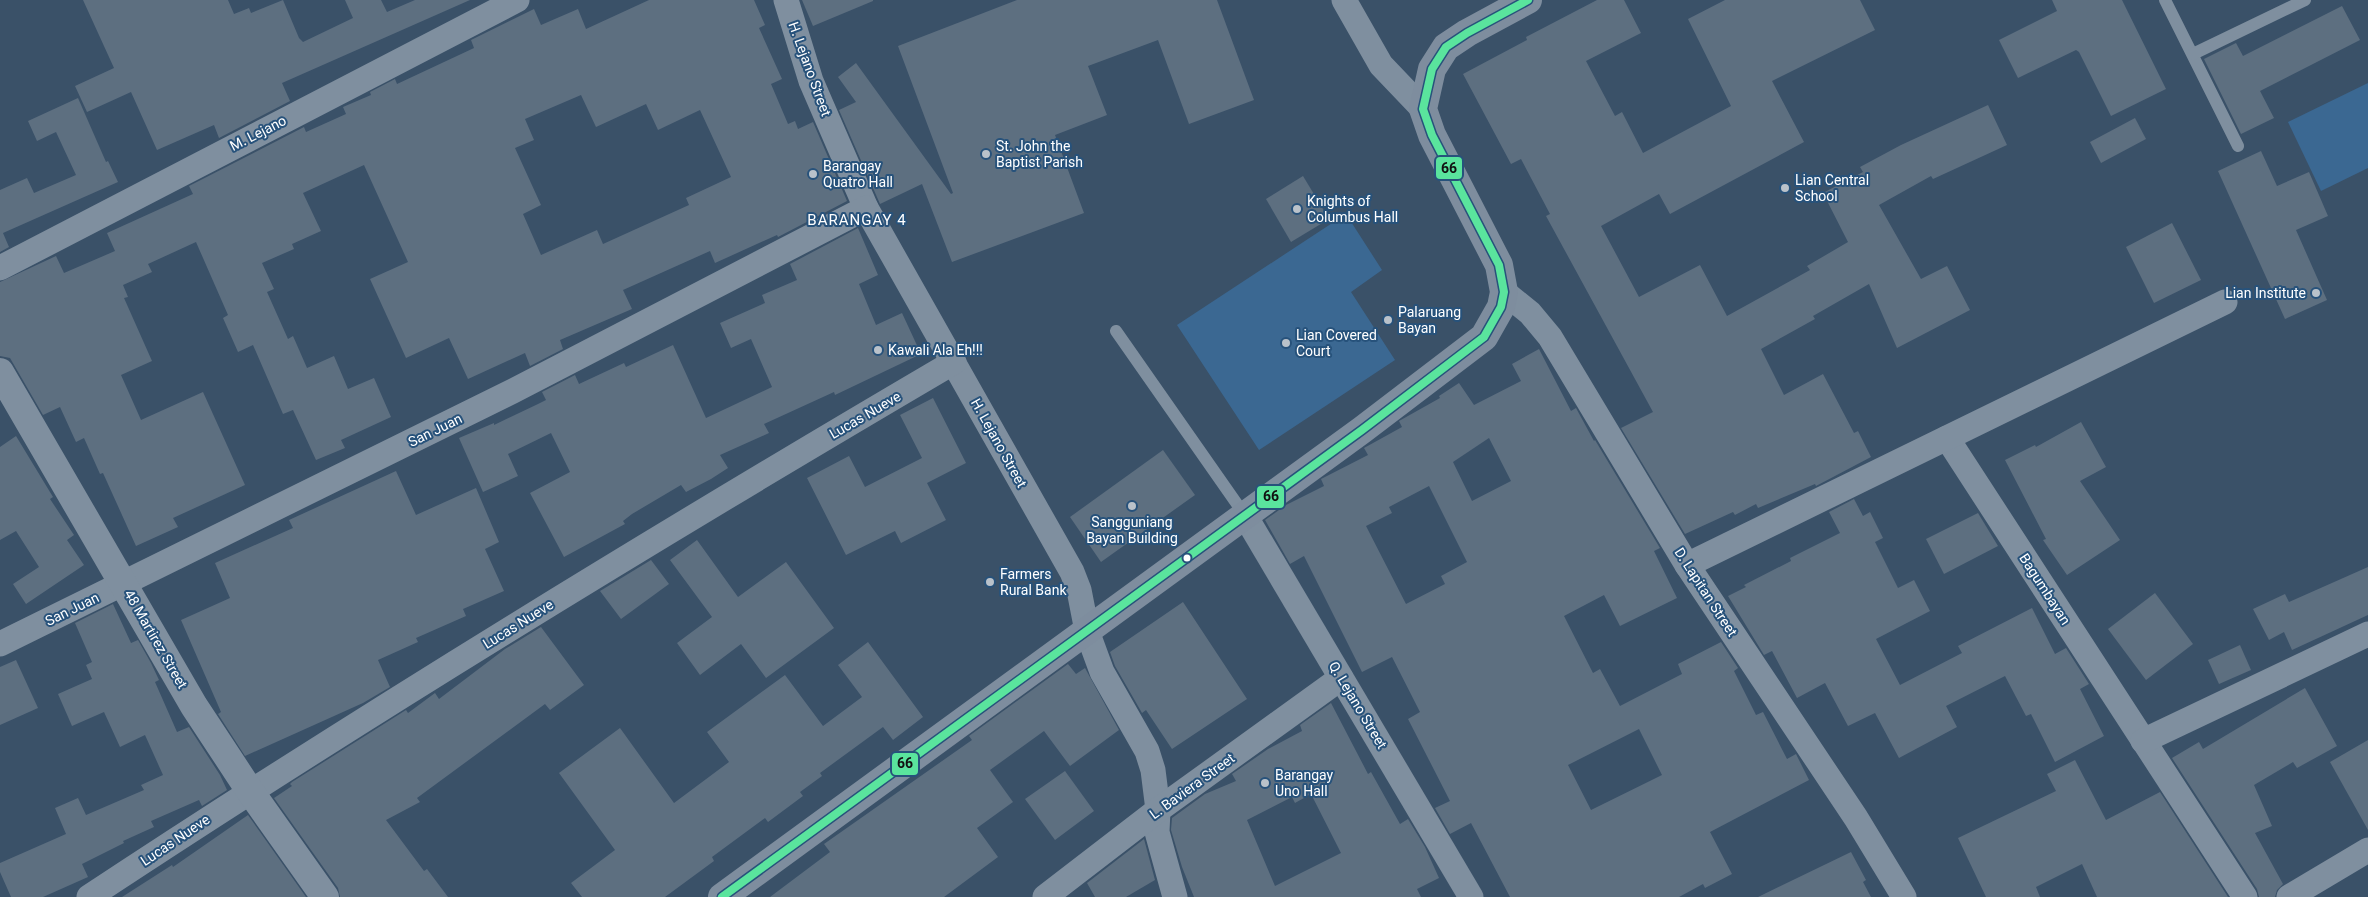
<svg xmlns="http://www.w3.org/2000/svg" width="2368" height="897" viewBox="0 0 2368 897" font-family="Roboto,sans-serif">
<style>
.green{fill:#3b6892}
.building{fill:#5d6f80;fill-rule:evenodd}
.lines{fill:none;stroke-linecap:round;stroke-linejoin:round}
.service{stroke:#7f8f9f;stroke-width:12}
.minor{stroke:#7f8f9f;stroke-width:25}
.tertiary{stroke:#7f8f9f;stroke-width:28}
.primary{stroke:#7e8d9e;stroke-width:28}
.bus-1-casing{stroke:#27527b;stroke-width:11}
.bus-1{stroke:#5ae49d;stroke-width:8}
.poi-dot{fill:#bac2ca;stroke:#27527b;stroke-width:2}
.bus-dot{fill:#fff;stroke:#27527b;stroke-width:2}
.labels{text-anchor:middle;dominant-baseline:central;stroke-width:4;stroke-linejoin:round;paint-order:stroke}
.street-label{font-size:14px;fill:#fff;stroke:#27527b}
.poi-label{font-size:14px;fill:#fff;stroke:#27527b;text-anchor:start}
.neighbourhood-label{font-size:15px;letter-spacing:1px;fill:#fff;stroke:#27527b}
.line-badge{stroke:#27527b;stroke-width:2}
.pale-badge-label{font-size:14px;text-anchor:middle;font-weight:bold;fill:#111}
</style>
<rect width="100%" height="100%" fill="#3a5168"/>
<g class="green">
<polygon points="2368,83 2368,168 2321,191 2288,122"/>
<polygon points="1346,214 1382,270 1351,292 1395,360 1259,450 1177,325"/>
</g>
<g class="building">
<polygon points="83,0 228,0 234,14 249,8 251,13 283,0 299,38 303,42 353,18 345,0 381,0 387,12 415,0 470,0 282,83 290,101 219,138 214,125 157,150 131,92 87,112 75,86 114,68"/>
<path d="M649,0h105l11,25 -6,3 23,51 -11,5 17,40 7,-3 3,8 15,-7 34,79 -69,36 -1,-2 -62,28 -5,-12 -87,39 9,19 -72,31 3,9 -33,17 -5,-13 -57,26 -19,-41 -43,20 -36,-79 38,-17 -44,-97 -61,28 18,38 -29,13 2,5 -32,14 12,26 -7,3 21,47 5,-3 14,32 27,-12 14,33 26,-11 17,39 -50,23 4,8 -29,12 -23,-50 -10,4 -30,-69 -15,7 -15,-34 5,-3 -32,-73 -48,22 4,8 -29,13 5,12 -4,1 28,63 -31,14 20,45 62,-28 42,93 -72,33 5,9 -42,19 -33,-73 -3,1 -16,-36 -8,4 -16,-35 -17,8 -33,-57 -10,-2v-74l56,-26 8,17 51,-22 -8,-18 86,-39 -4,-8 115,-59 2,5 40,-18 -3,-7 28,-12 -1,-3 25,-13 2,5 77,-36 -3,-8 63,-31 7,16 37,-16 8,20zM581,95l15,32 50,-23 12,26 42,-20 31,67 -45,21 3,7 -86,39 -6,-14 -56,25 -18,-41 18,-9 -26,-57 19,-8 -9,-21z"/>
<polygon points="802,0 873,0 873,1 813,26"/>
<polygon points="1017,0 1217,0 1254,100 1189,124 1158,40 1088,66 1107,115 1055,135 1084,213 952,262 922,184 880,204 839,110 856,102 838,77 856,63 951,194 953,193 898,46"/>
<polygon points="1597,0 1624,0 1641,33 1586,61 1615,116 1622,112 1643,153 1731,106 1688,19 1725,0 1860,0 1875,30 1772,81 1804,142 1670,214 1659,194 1601,226 1639,297 1700,265 1727,316 1810,270 1807,266 1848,242 1823,193 1863,172 1860,167 1901,145 1988,105 2007,145 1933,179 1931,176 1879,205 1921,279 1947,266 1970,310 1897,348 1869,284 1813,316 1815,319 1761,349 1784,395 1823,374 1854,433 1858,431 1871,457 1816,486 1815,484 1758,508 1756,504 1735,515 1733,512 1685,534 1621,428 1653,412 1546,216 1550,214 1521,159 1511,164 1463,74 1527,40 1526,37"/>
<polygon points="2052,0 2122,0 2166,89 2111,116 2079,52 2076,50 2018,78 1999,40 2057,11"/>
<polygon points="2342,6 2360,40 2260,91 2274,118 2241,134 2204,59 2236,43 2243,56"/>
<polygon points="78,98 106,162 108,161 118,182 3,233 9,247 0,252 0,190 27,178 34,193 76,175 56,132 37,141 28,121"/>
<polygon points="2135,118 2146,139 2101,163 2090,142"/>
<polygon points="2261,151 2277,186 2309,172 2328,216 2296,230 2327,300 2285,319 2218,171"/>
<polygon points="1303,176 1329,219 1291,242 1266,199"/>
<polygon points="2172,223 2201,280 2154,303 2126,247"/>
<polygon points="858,228 878,275 859,284 876,325 902,313 921,354 835,395 834,392 764,424 769,433 720,455 728,468 711,479 686,492 681,485 632,514 623,521 625,524 564,557 530,493 570,472 551,433 508,454 518,476 483,492 459,438 494,423 494,425 538,404 546,400 542,392 575,375 579,384 624,363 626,367 673,345 706,418 772,387 751,339 731,348 720,323 765,303 762,295 797,280 790,264"/>
<path d="M1539,349l32,62 5,-3 18,33 1,-1 65,108 -6,3 23,47 -57,28 -16,-31 -40,21 29,57 7,-4 20,37 62,-32 -4,-10 43,-22 17,26 -4,3 22,44 7,-3 24,47 9,-5 13,26 -99,52 22,42 -27,14 -2,-4 -24,13h-169l-39,-74 -21,11 -15,-26 15,-7 -42,-82 12,-7 -28,-55 -30,15 -58,-116 -14,8 -25,-44 21,-15 38,-19 -3,-7 2,-1 45,-23 -4,-7 38,-21 -3,-6 41,-23 -1,-2 20,-13 15,22 47,-24 -9,-17zM1489,438l22,43 -39,20 -19,-39zM1429,486l38,76 -26,14 4,8 -39,20 -40,-78 26,-13 -3,-6zM1639,729l23,46 -71,35 -23,-45z"/>
<polygon points="933,398 966,463 927,483 946,520 901,543 895,531 846,555 807,478 849,456 865,487 922,458 900,415"/>
<polygon points="2081,422 2106,467 2080,481 2120,540 2067,575 2043,540 2046,539 2005,460 2035,445 2036,447"/>
<polygon points="16,436 53,497 50,499 74,535 67,540 84,565 26,604 13,584 39,567 16,531 0,540 0,447"/>
<polygon points="1163,450 1195,495 1101,562 1070,517"/>
<polygon points="396,471 416,515 476,488 499,542 485,549 504,591 463,609 466,616 416,638 418,642 378,660 390,687 363,703 245,756 218,714 221,712 181,620 230,598 215,563 293,528 289,520"/>
<polygon points="1854,499 1863,516 1870,512 1883,538 1875,542 1898,588 1914,580 1930,611 1876,639 1900,685 1962,653 1958,646 2032,608 2055,654 2066,648 2089,684 2080,689 2104,736 2055,762 2031,714 2026,716 2005,676 1946,706 1957,727 1899,758 1875,713 1848,726 1825,683 1797,698 1772,651 1764,655 1728,596 1746,587 1744,585 1791,561 1790,558 1840,533 1829,512"/>
<polygon points="1978,513 1998,546 1944,574 1926,539"/>
<polygon points="697,540 738,597 786,562 834,628 766,678 741,644 700,675 677,643 712,617 670,560"/>
<polygon points="651,560 669,584 621,619 600,591"/>
<polygon points="2368,567 2368,615 2292,650 2284,632 2269,640 2253,609 2285,594 2289,602"/>
<polygon points="2155,593 2193,644 2146,680 2108,629"/>
<polygon points="1183,602 1247,699 1172,749 1146,710 1142,713 1115,666 1110,652"/>
<polygon points="113,604 131,643 138,640 151,663 159,680 155,682 177,732 189,727 220,775 227,790 202,806 199,800 151,821 154,827 123,841 124,843 82,864 88,877 43,897 11,897 0,872 0,863 66,834 55,808 78,798 86,815 144,790 141,785 163,775 145,735 120,747 104,712 72,726 58,694 92,679 86,665 92,662 75,623"/>
<polygon points="541,627 584,685 550,710 545,704 417,798 420,802 386,820 424,871 427,869 448,897 340,897 338,888 274,798 292,786 290,784 292,782 406,710 408,713 435,693 439,699 505,649"/>
<polygon points="868,642 923,717 893,740 883,727 820,773 822,776 800,792 803,796 768,822 765,818 712,857 714,861 665,897 582,897 571,883 615,850 559,773 620,728 674,803 729,762 707,732 785,675 823,726 862,697 838,665"/>
<polygon points="2240,645 2251,670 2219,684 2208,660"/>
<polygon points="16,660 38,708 0,725 0,667"/>
<polygon points="1068,664 1076,674 1085,668 1119,730 1070,766 1044,731 990,770 1013,802 977,828 998,857 944,897 770,897 830,852 824,844 972,740 969,736"/>
<polygon points="2305,688 2337,746 2297,768 2293,762 2254,785 2272,826 2255,833 2283,884 2277,890 2275,897 2259,897 2257,889 2172,758 2199,742 2203,749"/>
<path d="M1331,703l37,71 3,-2 29,52 8,-5 17,28 14,31 -22,11 4,8h-227l-12,-30 -11,-37 1,-12 33,-24 31,-13 -4,-7 36,-25 34,-18 -2,-6zM1311,794l30,59 -66,33 -28,-66 45,-23 3,6z"/>
<polygon points="2368,740 2368,830 2330,762"/>
<polygon points="2075,760 2106,820 2160,792 2228,897 2097,897 2082,864 2036,887 2040,897 1986,897 1958,838 2056,791 2047,774"/>
<polygon points="1065,771 1094,811 1055,840 1025,799"/>
<polygon points="248,815 306,897 122,897 172,865 173,867"/>
<polygon points="1144,839 1155,880 1126,897 1095,897 1087,883"/>
<polygon points="1851,852 1866,880 1863,882 1871,897 1758,897"/>
</g>
<g class="lines">
<g class="service">
<polyline points="2165,0 2238,146"/>
<polyline points="2193,54 2305,0"/>
<polyline points="1116,331 1244,514"/>
</g>
<g class="minor">
<polyline points="786,0 811,81 866,208 1072,572 1079,590 1087,631 1102,672 1147,751 1153,770 1158,810 1157,832 1175,897"/>
<polyline points="1344,0 1381,65 1423,109"/>
<polyline points="0,268 517,0"/>
<polyline points="1504,292 1530,313 1550,337 1687,565 1856,818 1904,897"/>
<polyline points="1947,438 2245,897"/>
<polyline points="1244,514 1471,897"/>
<polyline points="1687,565 2225,302"/>
<polyline points="0,644 513,391 866,208"/>
<polyline points="2143,741 2368,634"/>
<path d="M89,897c283,-187 572,-363 865,-535"/>
<polyline points="1045,897 1158,810 1341,678"/>
<polyline points="2289,897 2368,850"/>
</g>
<polyline class="tertiary" points="0,372 194,706 250,791 325,897"/>
<polyline class="primary" points="722,897 1362,430 1484,337 1501,307 1504,292 1499,265 1432,135 1423,109 1432,69 1446,47 1467,33 1528,0"/>
<g class="bus-1-casing">
<polyline id="bus-1" points="722,897 1362,430 1484,337 1501,307 1504,292 1499,265 1432,135 1423,109 1432,69 1446,47 1467,33 1528,0"/>
</g>
<use href="#bus-1" class="bus-1"/>
</g>
<g class="poi-dot">
<circle cx="986" cy="154" r="5"/>
<circle cx="813" cy="174" r="5"/>
<circle cx="1785" cy="188" r="5"/>
<circle cx="1297" cy="209" r="5"/>
<circle cx="2316" cy="293" r="5"/>
<circle cx="1388" cy="320" r="5"/>
<circle cx="1286" cy="343" r="5"/>
<circle cx="878" cy="350" r="5"/>
<circle cx="1132" cy="506" r="5"/>
<circle cx="990" cy="582" r="5"/>
<circle cx="1265" cy="783" r="5"/>
</g>
<circle class="bus-dot" cx="1187" cy="558" r="4.5"/>
<g class="labels">
<g class="street-label">
<text transform="translate(810 69) rotate(70)">H. Lejano Street</text>
<text transform="translate(258 133) rotate(-27)">M. Lejano</text>
<text transform="translate(865 415) rotate(-30)">Lucas Nueve</text>
<text transform="translate(435 430) rotate(-26)">San Juan</text>
<text transform="translate(999 443) rotate(61)">H. Lejano Street</text>
<text transform="translate(2045 589) rotate(57)">Bagumbayan</text>
<text transform="translate(1706 592) rotate(57)">D. Lapitan Street</text>
<text transform="translate(72 609) rotate(-26)">San Juan</text>
<text transform="translate(518 624) rotate(-32)">Lucas Nueve</text>
<text transform="translate(156 639) rotate(60)">48 Martirez Street</text>
<text transform="translate(1358 705) rotate(59)">Q. Lejano Street</text>
<text transform="translate(1192 786) rotate(-36)">L. Baviera Street</text>
<text transform="translate(175 840) rotate(-34)">Lucas Nueve</text>
</g>
<g class="poi-label">
<text x="996" y="146">St. John the<tspan x="996" dy="16">Baptist Parish</tspan></text>
<text x="823" y="166">Barangay<tspan x="823" dy="16">Quatro Hall</tspan></text>
<text x="1795" y="180">Lian Central<tspan x="1795" dy="16">School</tspan></text>
<text x="1307" y="201">Knights of<tspan x="1307" dy="16">Columbus Hall</tspan></text>
<text x="2306" y="293" text-anchor="end">Lian Institute</text>
<text x="1398" y="312">Palaruang<tspan x="1398" dy="16">Bayan</tspan></text>
<text x="1296" y="335">Lian Covered<tspan x="1296" dy="16">Court</tspan></text>
<text x="888" y="350">Kawali Ala Eh!!!</text>
<text x="1132" y="522" text-anchor="middle">Sangguniang<tspan x="1132" dy="16">Bayan Building</tspan></text>
<text x="1000" y="574">Farmers<tspan x="1000" dy="16">Rural Bank</tspan></text>
<text x="1275" y="775">Barangay<tspan x="1275" dy="16">Uno Hall</tspan></text>
</g>
<g class="neighbourhood-label">
<text x="857" y="220">BARANGAY 4</text>
</g>
</g>
<g class="line-badge">
<rect x="1435" y="156" width="28" height="24" rx="5" fill="#5ae49d"/>
<rect x="1256" y="485" width="29" height="24" rx="5" fill="#5ae49d"/>
<rect x="891" y="752" width="28" height="24" rx="5" fill="#5ae49d"/>
</g>
<g class="pale-badge-label">
<text x="1449" y="173">66</text>
<text x="1271" y="501">66</text>
<text x="905" y="768">66</text>
</g>
</svg>
